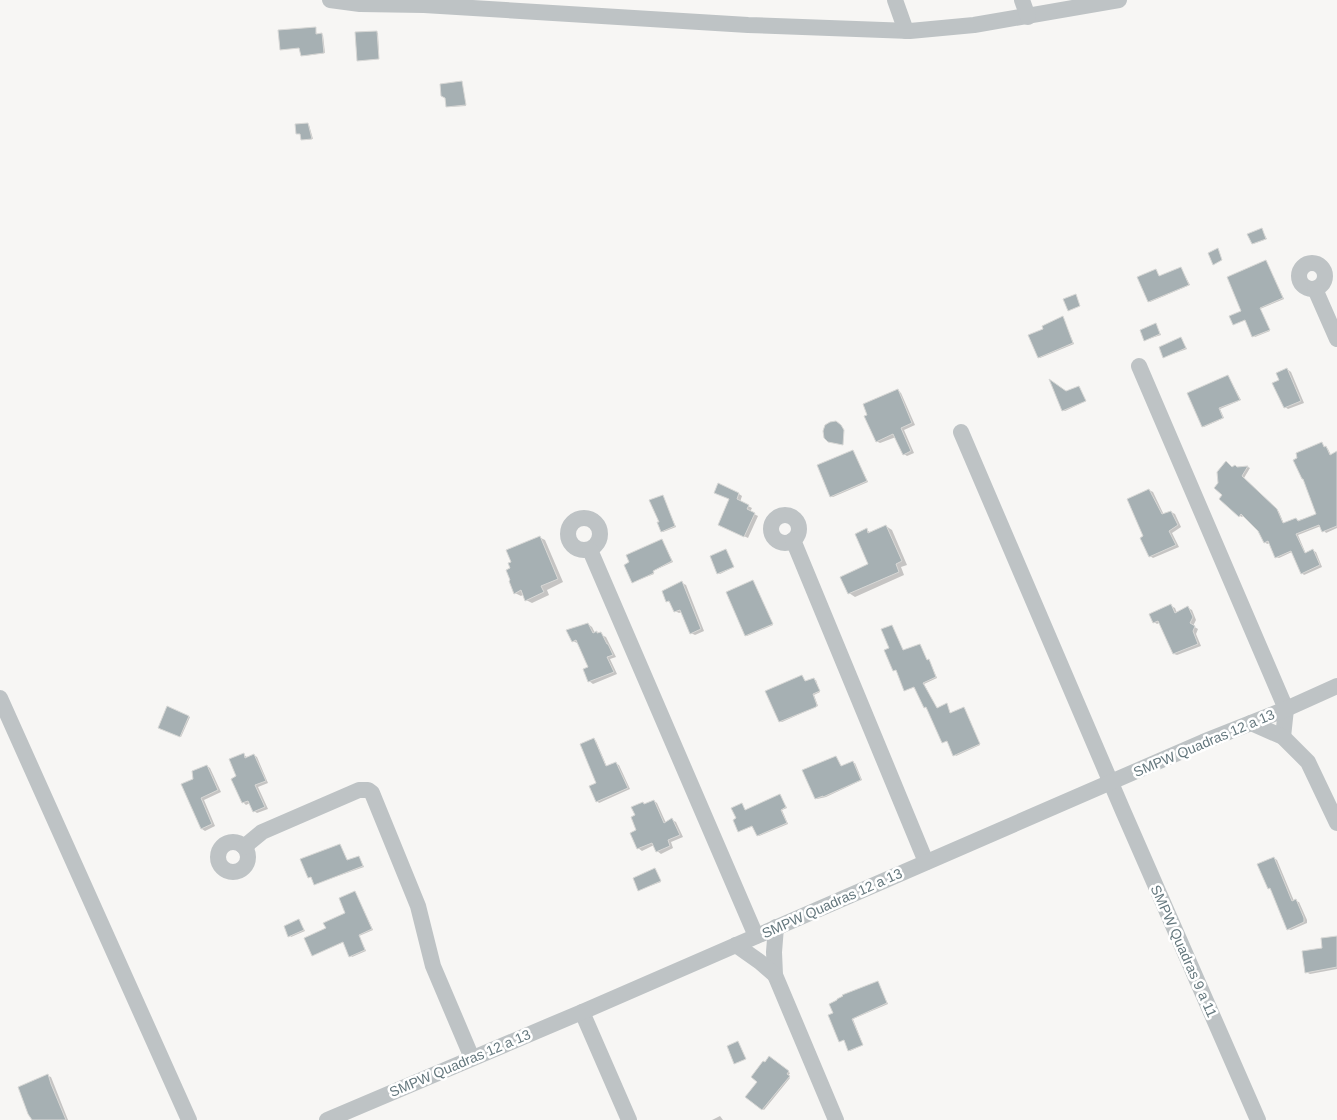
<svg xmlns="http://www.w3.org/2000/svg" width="1337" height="1120" viewBox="0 0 1337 1120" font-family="Arial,sans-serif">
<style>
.shadow{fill:#0003}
.building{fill:#a6b0b3;stroke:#d8d8d6}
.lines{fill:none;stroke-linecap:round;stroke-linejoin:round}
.minor{stroke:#bec3c5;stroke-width:16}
.labels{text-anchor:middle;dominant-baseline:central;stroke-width:5;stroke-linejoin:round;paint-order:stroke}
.street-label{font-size:14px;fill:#64777d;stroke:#fff}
</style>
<rect width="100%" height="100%" fill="#f7f6f4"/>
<g class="shadow">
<polygon points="315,28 317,35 323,35 325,53 304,56 300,48 281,49"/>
<polygon points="376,32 378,33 379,58 358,60"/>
<polygon points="462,83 466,106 447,107 446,97"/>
<polygon points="309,125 313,139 303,140 301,134 297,134 297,126"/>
<polygon points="1262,230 1267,239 1253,244"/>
<polygon points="1266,261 1284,299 1260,309 1270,331 1255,337 1246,320 1234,324 1242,311"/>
<polygon points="1181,268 1190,285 1150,302 1149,301 1156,271 1160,277"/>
<polygon points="1063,318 1074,344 1040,358 1039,357 1045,330"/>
<polygon points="1156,325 1161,335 1145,340"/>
<polygon points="1181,339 1187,349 1164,357"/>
<polygon points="1287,369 1291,372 1304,403 1288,409 1285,407 1281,381"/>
<polygon points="1228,376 1241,400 1220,409 1224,418 1204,427 1202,426"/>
<polygon points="1079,387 1086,401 1065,411 1063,410 1066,393"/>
<polygon points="898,390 901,393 915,425 904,430 914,453 907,456 904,454 896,437 880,443 876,441"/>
<polygon points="1322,444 1328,449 1331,455 1337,453 1337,528 1326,533 1321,526 1298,535 1306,554 1313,551 1316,552 1322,567 1304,575 1302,573 1292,552 1279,558 1276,557 1270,543 1267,544 1265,542 1259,530 1244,515 1242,517 1240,516 1221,499 1233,468 1248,467 1250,468 1244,478 1279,512 1284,524 1318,515"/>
<polygon points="853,451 868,482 833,497 831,496"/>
<polygon points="1149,490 1153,492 1164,515 1171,512 1175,514 1181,527 1172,533 1179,547 1153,558 1150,556 1145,537"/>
<polygon points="739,494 742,496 740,502 752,508 750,512 758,516 748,538 723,526 730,499"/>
<polygon points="662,496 676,527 663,532 662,531"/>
<polygon points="886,526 892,530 907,565 901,567 904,575 855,597 849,593 870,565 867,530 871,533"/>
<polygon points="539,537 545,540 563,582 547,590 549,595 532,603 526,600 524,594 521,596 515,593"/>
<polygon points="662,540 673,562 653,571 654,574 633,582"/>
<polygon points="726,550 734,567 720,574 718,573"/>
<polygon points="753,581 773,625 747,636 746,635"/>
<polygon points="682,583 686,585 704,631 695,635 691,633 682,612 679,613 675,611 671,603 667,601"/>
<polygon points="1171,606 1175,608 1177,613 1188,608 1192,610 1196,620 1193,626 1198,629 1196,634 1201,646 1177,655 1174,654 1161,622 1157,624 1154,622"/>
<polygon points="588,624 592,627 595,633 597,633 606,637 616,657 610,659 617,674 593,684 589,681 590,668 579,643 577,643 573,641"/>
<polygon points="892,626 903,651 920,645 927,661 930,662 937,678 924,684 937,709 947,705 951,714 965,709 980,745 956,756 948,742 943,742 916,687 905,690 898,670 894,670 891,649"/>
<polygon points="802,677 806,682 816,680 820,692 814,695 818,706 782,722 780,721"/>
<polygon points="168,708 190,717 181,737 160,727"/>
<polygon points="594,740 596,741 607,767 616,764 619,765 630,789 599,803 597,801 598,784"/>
<polygon points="243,754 248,758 254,755 257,757 268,783 258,787 268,809 257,813 254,811 250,803 246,805 243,802 238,777"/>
<polygon points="836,757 842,767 855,763 862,780 826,797 817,799 816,798"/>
<polygon points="207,766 210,768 221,792 204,800 215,826 205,831 202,829 194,780"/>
<polygon points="780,796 787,808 782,810 788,824 759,836 754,826 739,831 738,819 742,804 746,811"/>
<polygon points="654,801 657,803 666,823 672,820 676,822 683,837 671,842 673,848 661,854 657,851 654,845 642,851 638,848 636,816 643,803 646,805"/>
<polygon points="340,845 348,861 359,857 364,867 315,884 312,877 309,877"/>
<polygon points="1274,858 1277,860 1294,901 1299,902 1307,920 1307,923 1291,930 1288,929 1272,890 1269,888"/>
<polygon points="656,871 661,882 639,890"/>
<polygon points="355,892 373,930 359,936 366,951 352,957 344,942 313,955 327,929 347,913"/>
<polygon points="299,921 305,931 291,937 286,927"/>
<polygon points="1337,937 1337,969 1310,974 1306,972 1323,949"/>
<polygon points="877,982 888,1004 853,1019 863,1045 850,1051 845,1040 840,1041 830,1016"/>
<polygon points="770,1058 790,1073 788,1076 790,1078 764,1110 747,1097 758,1082 765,1063"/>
<polygon points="48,1076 51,1077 68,1120 34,1120"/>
<polygon points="720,1116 723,1120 712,1120"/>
</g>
<g class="building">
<polygon points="316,27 316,34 322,33 324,53 301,56 299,48 280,50 278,30"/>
<polygon points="377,31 379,59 357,61 355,32"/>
<polygon points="462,81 466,105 446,107 445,98 441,96 440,84"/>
<polygon points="308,123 312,139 301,140 300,134 296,134 295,124"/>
<polygon points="1262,228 1266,239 1252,244 1247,234"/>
<polygon points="1218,248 1222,260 1213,265 1208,253"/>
<polygon points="1266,260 1283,298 1260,308 1270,330 1252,337 1245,320 1233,325 1229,316 1241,311 1227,277"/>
<polygon points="1181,267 1189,285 1148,302 1137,277 1156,269 1159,276"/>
<polygon points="1076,294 1080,306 1068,311 1063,299"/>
<polygon points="1063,316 1073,343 1038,358 1028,335 1043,329 1042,326"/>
<polygon points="1156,323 1160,334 1144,341 1140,330"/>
<polygon points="1181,337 1186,348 1163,358 1159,347"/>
<polygon points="1287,368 1301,401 1284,408 1272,383 1279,380 1276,373"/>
<polygon points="1228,375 1240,400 1219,408 1223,418 1202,427 1187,393"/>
<polygon points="1049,379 1066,391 1079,386 1086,401 1062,411"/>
<polygon points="898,389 912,423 901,428 911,451 903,455 893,434 876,442 864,416 867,415 863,404"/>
<polygon points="836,421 841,425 844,430 843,445 828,442 824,438 823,431 825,425 830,422"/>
<polygon points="1322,442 1324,447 1326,446 1330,455 1337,451 1337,526 1322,532 1319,525 1296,534 1305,553 1313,549 1320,565 1301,574 1291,551 1275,558 1268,541 1264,543 1258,531 1241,514 1239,517 1219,499 1222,495 1214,488 1218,483 1217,472 1226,461 1232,467 1235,465 1237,467 1248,466 1242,476 1277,509 1283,523 1296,518 1298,521 1316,514 1303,479 1302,479 1293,460 1297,458 1296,453"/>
<polygon points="853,450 867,481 830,497 817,465"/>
<polygon points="718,483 739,493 737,499 749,505 747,509 755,513 744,537 718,525 729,499 714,493"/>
<polygon points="1149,489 1162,514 1171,511 1178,525 1169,531 1176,545 1149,557 1140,538 1143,536 1127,499"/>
<polygon points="663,495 675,526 661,532 657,522 659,522 649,500"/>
<polygon points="886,525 902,561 896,564 899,572 848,594 840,577 868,564 855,534 867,528 868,533"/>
<polygon points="540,536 558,579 541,586 544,592 525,601 521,590 514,594 509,581 510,580 506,570 510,568 508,563 511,562 506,550"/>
<polygon points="662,539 672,561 653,571 654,573 632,583 624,565 629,562 626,555"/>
<polygon points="726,549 734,567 717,574 710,556"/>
<polygon points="753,580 773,624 745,636 726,592"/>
<polygon points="682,581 701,629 690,634 680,610 674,612 669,601 666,602 662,591"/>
<polygon points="1171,604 1175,613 1188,606 1193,617 1190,623 1195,626 1193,631 1198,644 1173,654 1158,621 1153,623 1149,614"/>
<polygon points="588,623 593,633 597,631 597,633 601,632 607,644 608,644 613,655 607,657 614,672 588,682 583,669 588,667 576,640 572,642 566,630"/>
<polygon points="892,625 903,650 920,644 927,660 929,659 936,677 923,683 937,708 947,703 950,713 964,707 980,744 953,756 947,741 942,743 926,707 924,708 914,687 904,691 896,670 893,671 884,650 889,648 881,629"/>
<polygon points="802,675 805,681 814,678 820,691 813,694 817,705 816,707 779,722 765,691"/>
<polygon points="167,706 189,716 180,737 158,728"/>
<polygon points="594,738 606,766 616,762 628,788 596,802 589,786 596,783 580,744"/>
<polygon points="244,753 245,758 254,754 266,781 255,785 265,807 253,812 248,801 242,803 231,779 236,776 229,759"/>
<polygon points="836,756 841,766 853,761 861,780 823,797 823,796 815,799 802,770"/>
<polygon points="207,765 218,790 201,798 212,824 201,829 181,784 193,779 192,771"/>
<polygon points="780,794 786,807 781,810 787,823 757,836 752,826 738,832 733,820 736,818 731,808 742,803 745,810"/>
<polygon points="654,800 664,823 672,818 680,835 668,840 670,846 656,852 652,843 637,849 630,833 636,830 631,817 635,815 631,807 643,802 644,804"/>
<polygon points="340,844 347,860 359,856 363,866 314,885 311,877 308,878 300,859"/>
<polygon points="1274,857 1292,901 1296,899 1304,918 1304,922 1287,930 1270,888 1268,889 1257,864"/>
<polygon points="655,868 661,881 638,891 633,878"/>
<polygon points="355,891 372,929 359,935 365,950 349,957 343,942 312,956 304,938 326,928 323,923 345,913 339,898"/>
<polygon points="299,919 304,930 288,937 284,926"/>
<polygon points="1337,936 1337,967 1305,973 1302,951 1322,948 1321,938"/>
<polygon points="878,981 887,1003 852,1019 863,1045 848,1051 844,1040 839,1042 828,1015 833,1013 829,1004 837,1000 837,999 843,996 842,995"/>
<polygon points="738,1041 746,1059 734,1064 727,1046"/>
<polygon points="769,1056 789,1071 787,1074 790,1076 762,1110 745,1097 757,1082 751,1077 763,1061 765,1062"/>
<polygon points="48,1074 51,1084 66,1120 32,1120 28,1114 18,1087"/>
</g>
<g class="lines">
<g class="minor">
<polyline points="330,0 360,4 424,5 748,25 910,31 974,25 1119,0"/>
<polyline points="895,0 906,31"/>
<polyline points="1022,0 1028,17"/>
<circle cx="1312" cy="276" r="13"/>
<polyline points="1315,289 1337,339"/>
<polyline points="1139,366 1286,709 1283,737"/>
<polyline points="961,432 1123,811 1258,1120"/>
<circle cx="785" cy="529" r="14"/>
<circle cx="584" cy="534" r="16"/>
<polyline points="793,540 926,862"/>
<polyline points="590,550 756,936"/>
<polyline points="0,698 189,1120"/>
<polyline points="1251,723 1283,737 1308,762 1337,823"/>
<circle cx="233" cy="857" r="15"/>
<polyline points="244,847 262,832 359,790 368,790 372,793 418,906 433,966 472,1058"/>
<polyline points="776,927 774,952 775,975 836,1120"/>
<polyline points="736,945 760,962 775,975"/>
<polyline points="582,1012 629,1120"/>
<polyline points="327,1120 582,1012 1203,742 1286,709 1337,686"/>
</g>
</g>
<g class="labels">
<g class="street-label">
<text transform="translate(1204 743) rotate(-23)">SMPW Quadras 12 a 13</text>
<text transform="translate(832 903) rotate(-24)">SMPW Quadras 12 a 13</text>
<text transform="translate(1184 951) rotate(66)">SMPW Quadras 9 a 11</text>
<text transform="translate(460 1063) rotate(-23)">SMPW Quadras 12 a 13</text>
</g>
</g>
</svg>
